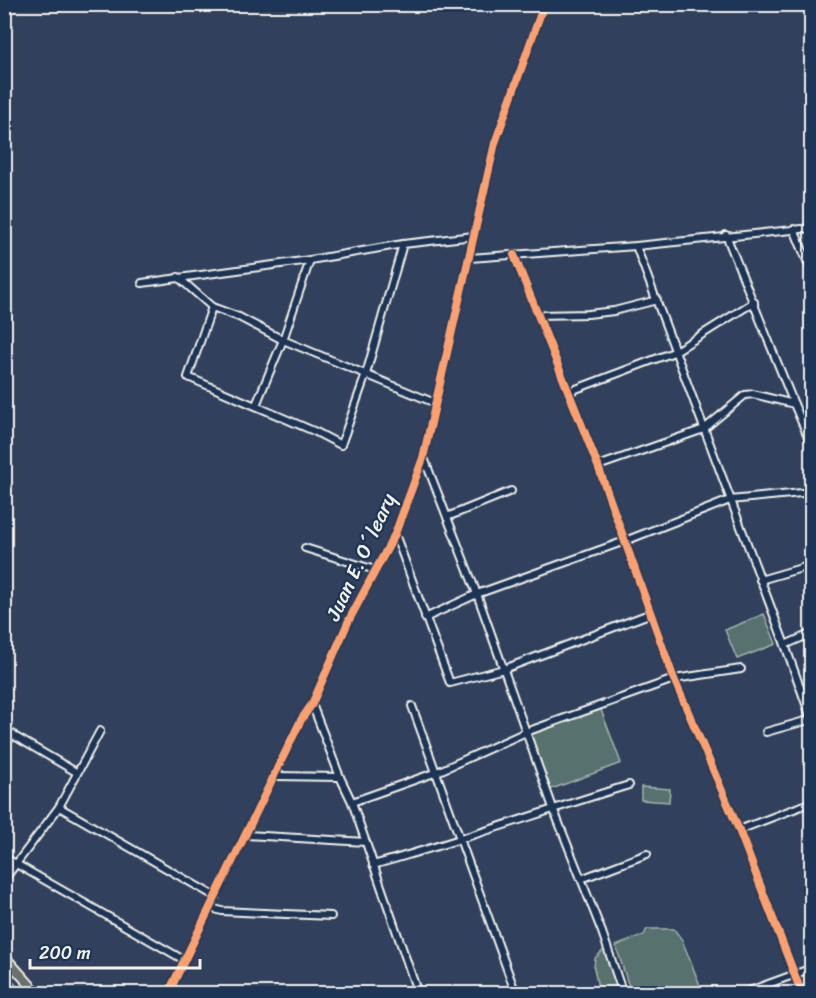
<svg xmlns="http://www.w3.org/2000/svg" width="816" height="998" viewBox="0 0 816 998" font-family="Sriracha,sans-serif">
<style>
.green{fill:#56716e;stroke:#a5b1ab;stroke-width:1.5}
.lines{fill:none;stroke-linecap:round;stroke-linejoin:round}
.minor-casing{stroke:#f4f1e8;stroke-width:10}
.major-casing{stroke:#f4f1e8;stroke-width:12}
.minor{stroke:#1d3557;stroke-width:6}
.major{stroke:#6b706d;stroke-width:8}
.cycleway-casing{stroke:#1d3557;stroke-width:11}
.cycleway{stroke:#fca06f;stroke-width:8}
.labels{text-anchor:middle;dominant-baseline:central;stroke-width:4.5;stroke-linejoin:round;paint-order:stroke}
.street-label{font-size:20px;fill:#f4f1e8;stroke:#1d3557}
</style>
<rect width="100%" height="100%" fill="#31415d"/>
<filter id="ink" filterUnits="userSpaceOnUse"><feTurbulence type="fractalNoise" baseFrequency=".0167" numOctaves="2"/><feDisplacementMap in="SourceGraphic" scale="12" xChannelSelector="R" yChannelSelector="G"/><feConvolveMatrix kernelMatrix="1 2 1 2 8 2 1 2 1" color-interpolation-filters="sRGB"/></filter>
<g filter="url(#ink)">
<g class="green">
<polygon points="764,614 776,644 737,659 725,630"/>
<polygon points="600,707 621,763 549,790 528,733"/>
<polygon points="641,787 670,789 669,802 641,800"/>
<polygon points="647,929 674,929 682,940 703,993 631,993 616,946 644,935"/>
<polygon points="606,948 620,993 599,993 594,968 595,958"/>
<polygon points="4,973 5,973 23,993 5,993"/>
</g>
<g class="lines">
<g class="minor-casing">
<g id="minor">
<polyline points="794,229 812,273"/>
<polyline points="726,235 794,404"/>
<polyline points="636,246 785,645 812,721"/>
<polyline points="514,255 598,466 674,679 739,830 802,994"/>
<polyline points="470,258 636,246 812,228"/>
<polyline points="178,277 212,307 239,317 283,340 435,403"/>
<polyline points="142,283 310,260 403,244 474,236"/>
<polyline points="212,307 188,377 316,432 341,445 366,374 403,244"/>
<polyline points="539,315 588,314 614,311 657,300"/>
<polyline points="568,392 674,352 754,302"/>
<polyline points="256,405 283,340 310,260"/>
<polyline points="424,458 477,594 553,808 602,932 623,994"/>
<polyline points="598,466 704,429 745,395 753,394 794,404 812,446"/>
<polyline points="447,517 511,491"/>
<polyline points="395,534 450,683 504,669 649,614"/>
<polyline points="305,548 375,570"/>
<polyline points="760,580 812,565"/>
<polyline points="425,618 477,594 625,541 730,500 812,492"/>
<polyline points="785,645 812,633"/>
<polyline points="312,704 340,777 352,802 418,994"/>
<polyline points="412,706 516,994"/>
<polyline points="4,730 76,772"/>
<polyline points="766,732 812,719"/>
<polyline points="4,747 13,734"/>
<polyline points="276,776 340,777"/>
<polyline points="352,802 437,772 526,732 674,679 741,669"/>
<polyline points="59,807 216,897"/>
<polyline points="739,830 812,802"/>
<polyline points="246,835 366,842"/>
<polyline points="4,857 184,960"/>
<path d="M373,865c87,-24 171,-54 256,-80"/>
<polyline points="581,879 647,854"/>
<polyline points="4,880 59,807 100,731"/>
<polyline points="211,908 222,911 331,916"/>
<polyline points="168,994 301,720 312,704 349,620 395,534 423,458 495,143 544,4"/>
<polyline points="741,994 812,968"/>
</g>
</g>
<g class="major-casing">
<polyline id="major" points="4,956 38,994"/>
</g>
<use href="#minor" class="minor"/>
<use href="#major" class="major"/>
<g class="cycleway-casing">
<g id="cycleway">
<polyline points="514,255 598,466 674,679 739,830 802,994"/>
<polyline points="168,994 301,720 312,704 349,620 395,534 423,458 495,143 544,4"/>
</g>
</g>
<use href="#cycleway" class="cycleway"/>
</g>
</g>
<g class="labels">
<g class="street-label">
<text transform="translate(361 557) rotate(-65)">Juan E. O´leary</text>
</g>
</g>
<rect width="816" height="998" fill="none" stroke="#1d3557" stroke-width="24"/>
<rect x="12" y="12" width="792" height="974" fill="none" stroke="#f4f1e8" stroke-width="2" filter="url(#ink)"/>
<path d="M30 959v9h170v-9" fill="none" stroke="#f4f1e8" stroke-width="3"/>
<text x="39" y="959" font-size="18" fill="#f4f1e8" stroke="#1d3557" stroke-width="4.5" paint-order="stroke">200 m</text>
</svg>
